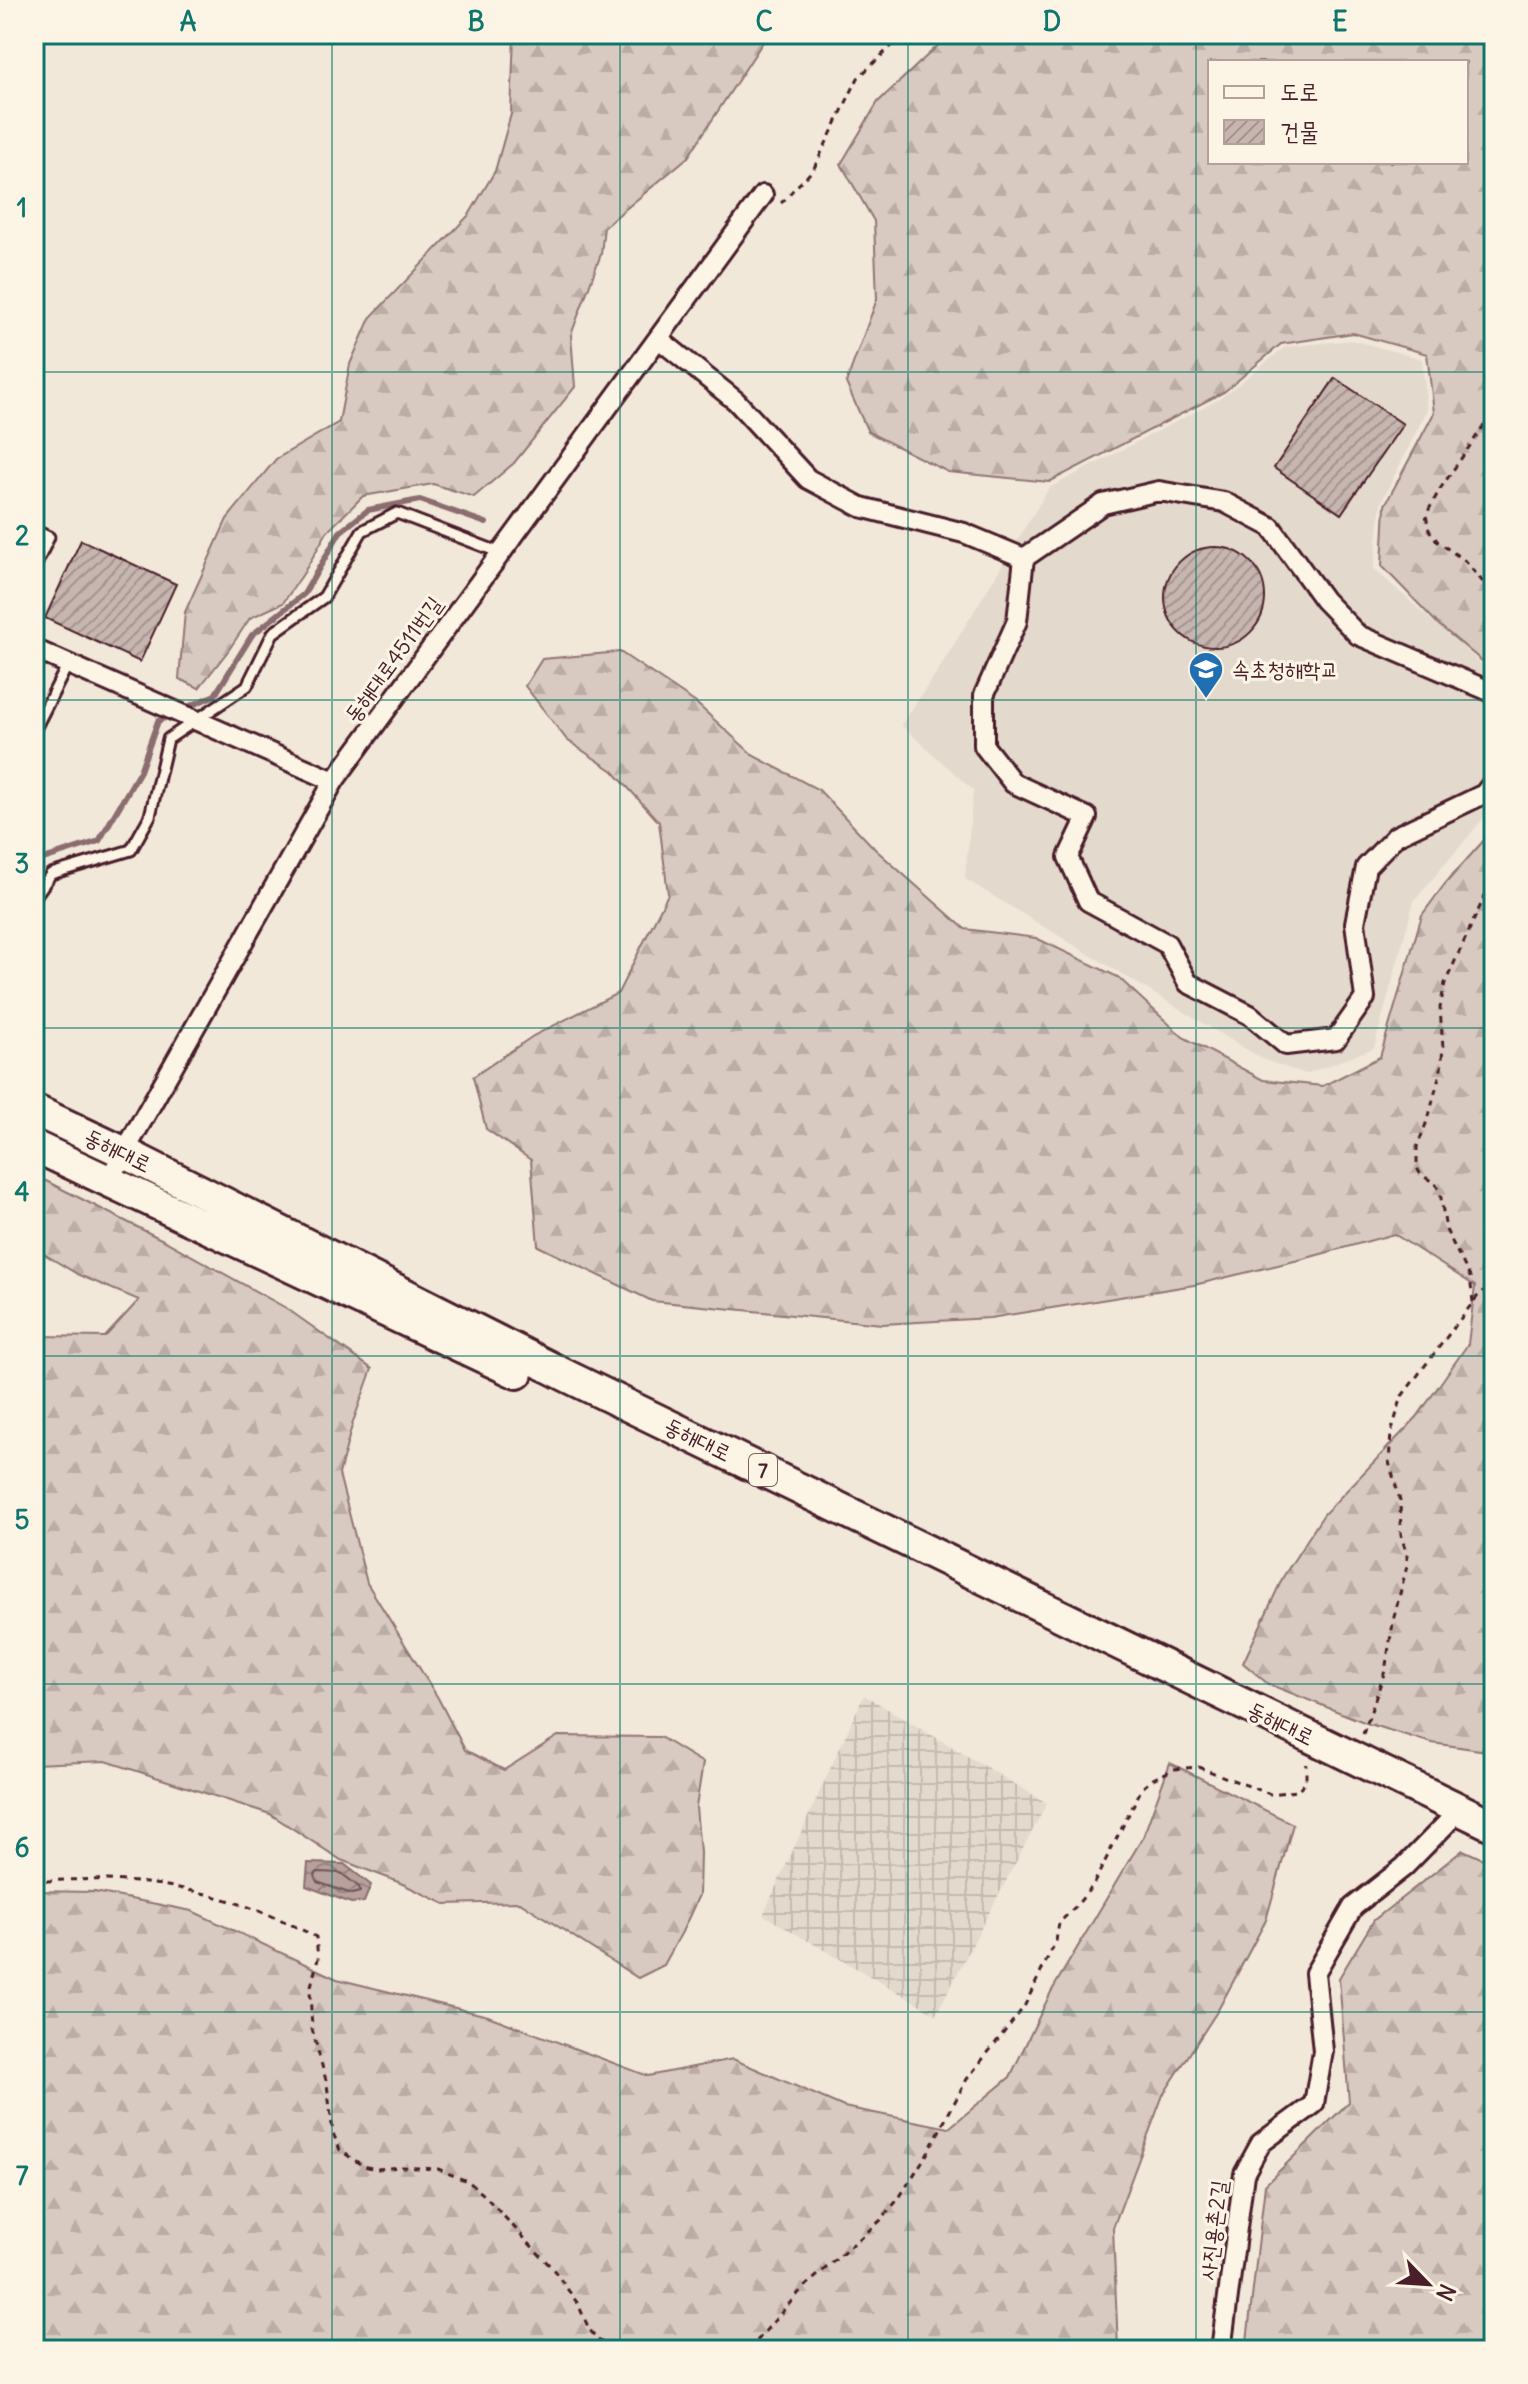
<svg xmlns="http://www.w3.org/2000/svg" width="1528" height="2384" viewBox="0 0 1528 2384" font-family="Delius,'Poor Story',sans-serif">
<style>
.built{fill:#e4d9cd}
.industrial{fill:url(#industrial-grid)}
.forest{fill:url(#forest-firs);stroke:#917476;stroke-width:2;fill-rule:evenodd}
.water{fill:url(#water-waves);stroke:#8b6d6f;stroke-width:2}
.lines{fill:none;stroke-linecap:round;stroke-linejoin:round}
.shore{stroke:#755358;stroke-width:2}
.stream{stroke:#8b6d6f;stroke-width:6}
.building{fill:url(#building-hatch);stroke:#4a1f2b;stroke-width:2}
.lane-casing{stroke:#4a1f2b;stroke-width:15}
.street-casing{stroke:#4a1f2b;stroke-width:24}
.primary-casing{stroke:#4a1f2b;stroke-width:36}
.path{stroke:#4a1f2b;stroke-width:3;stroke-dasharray:6 6;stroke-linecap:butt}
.lane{stroke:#fcf5e5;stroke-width:9}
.street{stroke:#fcf5e5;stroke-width:18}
.primary{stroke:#fcf5e5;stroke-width:30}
.grid{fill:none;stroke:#0f766e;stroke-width:2;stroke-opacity:0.55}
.labels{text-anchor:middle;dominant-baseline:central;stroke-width:6;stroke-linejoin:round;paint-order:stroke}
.shield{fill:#fcf5e5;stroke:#7f5f63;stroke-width:2}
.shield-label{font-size:20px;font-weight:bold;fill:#4a1f2b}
.street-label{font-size:22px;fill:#4a1f2b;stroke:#fcf5e5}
.poi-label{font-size:22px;fill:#4a1f2b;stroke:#fcf5e5;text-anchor:start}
.neatline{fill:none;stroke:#0f766e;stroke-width:3}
.grid-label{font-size:26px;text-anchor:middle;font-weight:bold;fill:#0f766e}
</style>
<defs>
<pattern id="industrial-grid" width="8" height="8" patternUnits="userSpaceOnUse" patternTransform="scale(2)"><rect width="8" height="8" fill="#e4d9cd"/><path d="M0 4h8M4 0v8" fill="none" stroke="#c5bab0"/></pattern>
<pattern id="forest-firs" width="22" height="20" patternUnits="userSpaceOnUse" patternTransform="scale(2)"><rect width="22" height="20" fill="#d8cac0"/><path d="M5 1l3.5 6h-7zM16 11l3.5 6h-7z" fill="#bbada5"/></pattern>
<pattern id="water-waves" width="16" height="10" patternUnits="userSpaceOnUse" patternTransform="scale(2)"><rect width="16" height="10" fill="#b6a19c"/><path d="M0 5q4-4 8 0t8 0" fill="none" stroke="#96837f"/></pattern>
<pattern id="building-hatch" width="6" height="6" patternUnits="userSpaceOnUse" patternTransform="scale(2)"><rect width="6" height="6" fill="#c7b6af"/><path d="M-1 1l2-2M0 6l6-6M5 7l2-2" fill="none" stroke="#a4938f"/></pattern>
</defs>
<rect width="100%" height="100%" fill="#f1e8da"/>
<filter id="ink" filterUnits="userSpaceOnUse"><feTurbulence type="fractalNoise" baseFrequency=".0125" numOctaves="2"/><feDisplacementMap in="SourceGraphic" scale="16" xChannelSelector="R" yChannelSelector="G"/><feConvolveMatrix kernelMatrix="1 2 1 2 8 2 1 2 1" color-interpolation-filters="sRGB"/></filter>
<g filter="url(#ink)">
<polygon class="built" points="1352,340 1422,359 1427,410 1381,503 1374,569 1494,675 1494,806 1414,901 1374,1048 1306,1074 1264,1060 965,879 973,790 901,725 939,669 1049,488 1221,398 1285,347"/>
<polygon class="industrial" points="864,1695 1047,1803 936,2014 763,1915"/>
<g class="forest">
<polygon points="514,34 768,34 688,157 604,227 601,254 571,335 575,387 514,463 474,497 433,484 363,496 327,532 303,574 283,603 250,618 228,651 199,688 179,679 185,612 227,519 276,459 339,422 350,364 370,318 469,215 495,171 511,114"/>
<path d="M950,34h544v637l-55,-46 -57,-59 3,-61 49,-92 -7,-59 -74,-21 -72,11 -57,48 -175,90 -101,-10 -80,-40 -22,-49 31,-84 -3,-78 -33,-57 37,-62zM1210,62h256v100h-256z"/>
<polygon points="620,652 696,703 754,756 819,790 876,850 965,929 1036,938 1118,977 1183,1037 1263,1080 1323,1086 1380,1057 1422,915 1445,884 1494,829 1494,1752 1432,1743 1369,1724 1268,1684 1243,1663 1283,1577 1324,1514 1417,1417 1468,1344 1475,1286 1394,1234 1303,1259 1194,1285 990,1318 882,1324 652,1301 538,1246 531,1160 486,1129 473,1077 533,1036 618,993 668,894 659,822 613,771 567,740 525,686 542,659"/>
<polygon points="34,1175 165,1241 286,1308 372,1369 353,1422 339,1474 367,1583 438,1698 465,1750 504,1770 558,1736 660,1737 703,1763 696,1807 700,1852 699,1895 682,1932 664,1965 638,1978 520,1902 445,1904 396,1881 341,1860 270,1814 106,1761 34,1764 34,1339 36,1336 105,1337 139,1300 79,1275 34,1248"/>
<polygon points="1170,1763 1293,1824 1266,1920 1218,2010 1163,2095 1113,2228 1118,2350 34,2350 34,1891 95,1892 192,1911 337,1979 488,2016 648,2076 733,2059 844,2107 949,2128 1010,2077 1051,1992 1143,1837"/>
<polygon points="1463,1850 1494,1864 1494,2350 1246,2350 1265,2185 1349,2102 1339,1978 1374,1920"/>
</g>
<polygon class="water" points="308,1863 344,1864 371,1885 364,1902 351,1903 306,1886"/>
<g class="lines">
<polygon class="shore" points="318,1872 341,1873 359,1887 360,1892 352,1894 317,1882 315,1875"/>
<g class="stream">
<polyline points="181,710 215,695 252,635 304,594 340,532 368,510 420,500 486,523"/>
<polyline points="34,862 99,841 140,771 158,721 171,715"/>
</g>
</g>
<g class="building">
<polygon points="1335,378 1403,424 1341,514 1274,468"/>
<polygon points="81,540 176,584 140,662 45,618"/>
<circle cx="1215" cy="597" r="50"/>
</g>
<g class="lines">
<g class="lane-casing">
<g id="lane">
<polyline points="34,530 49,537 34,569"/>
<polyline points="34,731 68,664"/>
<polyline points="34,898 51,874 131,850 150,816 168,739 247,686 273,633 324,597 362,531 397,513 501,553"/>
</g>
</g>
<g class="street-casing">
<g id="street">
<polyline points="659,339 736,401 808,479 861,507 964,533 1024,558"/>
<polyline points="34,649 334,781"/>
<polyline points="1494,693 1358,635 1324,600 1271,527 1224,502 1159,491 1103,504 1024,558 1017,621 984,695 984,746 1013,783 1087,817 1068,857 1088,901 1167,944 1188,983 1250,1015 1286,1045 1336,1039 1365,998 1355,923 1366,867 1396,836 1484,794 1494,781"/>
<polyline points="108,1181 334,781 763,195"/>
<polyline points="1221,2350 1244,2174 1261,2143 1314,2104 1323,2051 1315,1973 1353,1907 1404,1867 1451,1819"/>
</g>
</g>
<g class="primary-casing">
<g id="primary">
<polyline points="34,1110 123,1152 567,1376 1494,1826"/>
<polyline points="34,1146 517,1373"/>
</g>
</g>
<g class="path">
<path d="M781,203c5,-4 9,-10 14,-15 7,-7 13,-12 19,-20l44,-90 46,-44"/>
<polyline points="1494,404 1492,414 1440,489 1426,515 1429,530 1438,542 1464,560 1489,589 1494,600"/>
<polyline points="1473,1302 1470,1277 1446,1230 1440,1192 1435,1183 1421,1175 1417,1168 1417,1147 1429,1116 1441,1069 1443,1048 1440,1008 1445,983 1488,889 1494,883"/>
<polyline points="1363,1734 1385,1671 1394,1617 1407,1566 1407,1555 1401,1535 1400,1500 1389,1462 1391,1433 1402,1396 1477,1297 1494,1282"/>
<path d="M34,1882c101,-9 192,7 282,55l2,22 -8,31 2,39 15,55 6,49 7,17 23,16 13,3 24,-2 38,2 31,13 15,13 69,74 25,35 11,25 9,11 17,10"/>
<polyline points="749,2350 802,2289 881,2220 899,2198 927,2154 967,2079 1024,2007 1056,1941 1059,1923 1077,1905 1093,1885 1142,1788 1153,1779 1174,1769 1198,1767 1270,1794 1297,1791 1306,1781 1306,1764"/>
</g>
<use href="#lane" class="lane"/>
<use href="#street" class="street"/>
<use href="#primary" class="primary"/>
</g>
</g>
<path class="grid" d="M332,34v2316M620,34v2316M908,34v2316M1196,34v2316M34,372h1460M34,700h1460M34,1028h1460M34,1356h1460M34,1684h1460M34,2012h1460"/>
<defs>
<g id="school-pin" transform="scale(1.8)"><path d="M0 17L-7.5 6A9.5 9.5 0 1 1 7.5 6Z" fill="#1f6fb2" stroke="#fcf5e5"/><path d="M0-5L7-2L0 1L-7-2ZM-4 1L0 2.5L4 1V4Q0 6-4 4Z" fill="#fff"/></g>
</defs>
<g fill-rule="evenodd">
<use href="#school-pin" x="1206" y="669"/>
</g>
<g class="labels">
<rect class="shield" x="749" y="1454" width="28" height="32" rx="6"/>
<g class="shield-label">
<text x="763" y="1470">7</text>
</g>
<g class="street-label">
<text transform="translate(393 659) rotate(-54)">동해대로4511번길</text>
<text transform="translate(118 1150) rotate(26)">동해대로</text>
<text transform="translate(698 1439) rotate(26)">동해대로</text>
<text transform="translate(1281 1723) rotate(26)">동해대로</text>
<text transform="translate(1213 2230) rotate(-83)">사진용촌2길</text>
</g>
<g class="poi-label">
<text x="1232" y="669">속초청해학교</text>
</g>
</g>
<rect width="1528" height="2384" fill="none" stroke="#fcf5e5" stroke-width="88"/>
<rect x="1208" y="60" width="260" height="104" fill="#fcf5e5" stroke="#b59f9b" stroke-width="2"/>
<rect x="1224" y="86" width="40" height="12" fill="#fcf5e5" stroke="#b59f9b" stroke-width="2"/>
<text x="1280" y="100" font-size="24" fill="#4a1f2b">도로</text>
<rect x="1224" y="120" width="40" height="24" fill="url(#building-hatch)" stroke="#b59f9b" stroke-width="2"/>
<text x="1280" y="140" font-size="24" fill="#4a1f2b">건물</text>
<g transform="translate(1428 2284) rotate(115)" stroke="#fcf5e5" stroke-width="6" paint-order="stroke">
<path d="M0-6L14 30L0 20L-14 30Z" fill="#4a1f2b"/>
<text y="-12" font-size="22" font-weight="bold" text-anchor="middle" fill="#4a1f2b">N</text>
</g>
<rect x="44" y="44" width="1440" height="2296" class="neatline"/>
<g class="grid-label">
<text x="188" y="31">A</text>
<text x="476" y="31">B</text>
<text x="764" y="31">C</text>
<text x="1052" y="31">D</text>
<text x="1340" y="31">E</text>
<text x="22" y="217">1</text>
<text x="22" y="545">2</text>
<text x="22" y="873">3</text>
<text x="22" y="1201">4</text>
<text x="22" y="1529">5</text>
<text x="22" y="1857">6</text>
<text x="22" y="2185">7</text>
</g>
</svg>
